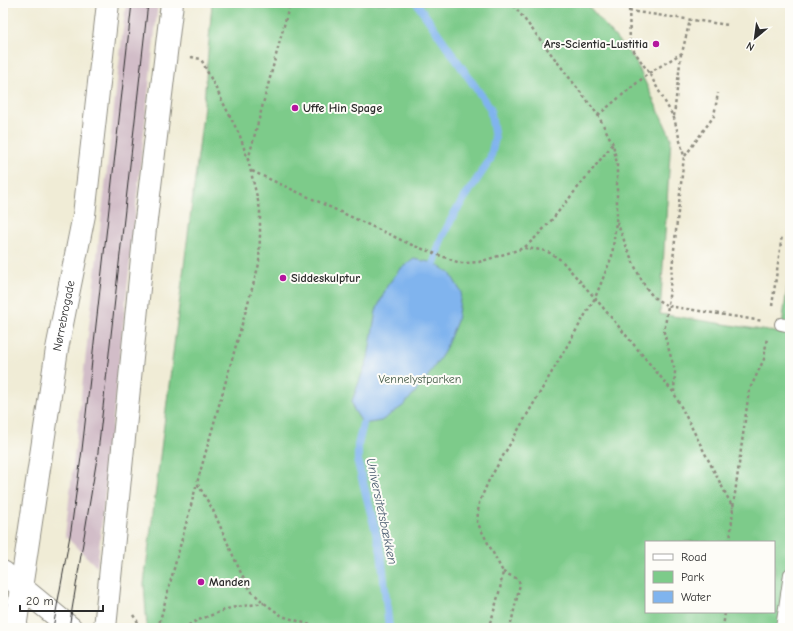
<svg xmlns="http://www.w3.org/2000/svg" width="793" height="631" viewBox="0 0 793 631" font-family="'Comic Neue',sans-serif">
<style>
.industrial{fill:#d2bdc8}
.green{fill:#7dcb8a;stroke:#547b5a;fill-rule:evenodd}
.water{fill:#80b4ee;stroke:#56708c}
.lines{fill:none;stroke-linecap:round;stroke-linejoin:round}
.stream{stroke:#80b4ee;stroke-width:8}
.service-casing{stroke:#8e8c80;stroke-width:14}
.tertiary-casing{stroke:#8e8c80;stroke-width:24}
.secondary-casing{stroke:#8e8c80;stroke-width:24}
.path{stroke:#8e8c80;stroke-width:2.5;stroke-dasharray:3 3;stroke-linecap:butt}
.service{stroke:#fff;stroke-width:12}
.tertiary{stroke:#fff;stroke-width:22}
.secondary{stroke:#fff;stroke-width:22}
.tram{stroke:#2b2b2b;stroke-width:1}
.poi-dot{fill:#b5179e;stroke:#fdfcf7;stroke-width:1.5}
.labels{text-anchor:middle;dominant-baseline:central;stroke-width:4;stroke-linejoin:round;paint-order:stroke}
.poi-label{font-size:12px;font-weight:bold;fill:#2b2b2b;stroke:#fdfcf7;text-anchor:start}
.street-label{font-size:12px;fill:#2b2b2b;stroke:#fdfcf7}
.park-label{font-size:12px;fill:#445b48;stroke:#fdfcf7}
.water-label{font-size:13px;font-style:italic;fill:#495b6f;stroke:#fdfcf7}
</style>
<rect width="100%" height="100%" fill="#fdfcf7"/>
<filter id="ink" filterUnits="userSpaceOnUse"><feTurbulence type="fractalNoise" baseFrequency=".025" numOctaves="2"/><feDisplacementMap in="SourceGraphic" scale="8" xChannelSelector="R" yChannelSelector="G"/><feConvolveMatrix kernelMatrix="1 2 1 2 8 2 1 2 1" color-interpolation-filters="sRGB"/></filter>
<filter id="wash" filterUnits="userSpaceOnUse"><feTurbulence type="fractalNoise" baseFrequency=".012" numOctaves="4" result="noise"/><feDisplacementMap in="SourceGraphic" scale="16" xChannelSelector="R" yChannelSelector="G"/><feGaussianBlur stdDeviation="0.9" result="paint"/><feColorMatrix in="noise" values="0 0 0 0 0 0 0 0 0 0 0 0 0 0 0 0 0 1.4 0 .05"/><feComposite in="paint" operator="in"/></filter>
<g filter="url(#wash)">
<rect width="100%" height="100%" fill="#f0ecd6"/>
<polygon class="industrial" points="126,3 158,3 97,567 65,536"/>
<path class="green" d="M212,3h374l49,57 36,78 -11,176 121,19 9,-66v361h-643l-3,-44 59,-469zM646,542h128v70h-128z"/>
<polygon class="water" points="414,259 434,263 450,273 461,292 457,321 444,352 424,382 403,406 381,421 363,424 354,410 352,401 368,358 376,311 387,286 400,269"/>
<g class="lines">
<g class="stream">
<polyline points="418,3 418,5 490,108 495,138 490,160 455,212 441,240 434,263"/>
<polyline points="363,424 358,445 358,463 381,552 389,628"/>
</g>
</g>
</g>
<g filter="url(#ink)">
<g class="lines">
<g class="service-casing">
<g id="service">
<polyline points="781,324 790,326"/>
<polyline points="782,628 790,574"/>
</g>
</g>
<g class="tertiary-casing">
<polyline id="tertiary" points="3,572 71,628"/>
</g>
<g class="secondary-casing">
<g id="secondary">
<path id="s1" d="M15,628l42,-279 27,-134 24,-212"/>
<polyline points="105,628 145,228 172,3"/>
</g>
</g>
<g class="path">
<polyline points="629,3 630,45 649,73 674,118 684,156 668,306 763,321"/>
<polyline points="629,11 728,25"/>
<polyline points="191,57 201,59 240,136 248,160 260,209 260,234 259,264 197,483 213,510 240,571 251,591 264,603 282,616 320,628"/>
<polyline points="598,115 649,73 682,53 690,20"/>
<polyline points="674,116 681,54"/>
<polyline points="685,156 714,116 718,93"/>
<polyline points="248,160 290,3"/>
<polyline points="252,171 412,245 460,263 466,263 479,262 524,248 542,250 550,253 561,260 595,298 674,393 733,508"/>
<path d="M617,222c7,18 23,64 38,76 4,3 9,6 13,8l-4,27 11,38 -1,21"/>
<polyline points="525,247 535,238 550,222 613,144"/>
<polyline points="772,306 782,235"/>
<polyline points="730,542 733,508 749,391 764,359 767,337"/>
<polyline points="503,572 518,579 520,584 510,628"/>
<polyline points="133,615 142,628"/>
<polyline points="158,628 197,483"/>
<polyline points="183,628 196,621 230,608 264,603"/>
<polyline points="487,628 492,618 500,589 503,572 477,522 479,503 489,480 595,298 612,256 617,213 617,164 613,144 598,115 512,3"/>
<polyline points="723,628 725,612"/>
</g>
<use href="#service" class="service"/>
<use href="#tertiary" class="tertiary"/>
<use href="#secondary" class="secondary"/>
<g class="tram">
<polyline points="53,628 71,530 82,450 132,3"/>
<polyline points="69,628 98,452 148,3"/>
</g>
</g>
</g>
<g class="poi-dot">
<circle cx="656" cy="44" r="4"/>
<circle cx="295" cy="108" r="4"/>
<circle cx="283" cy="278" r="4"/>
<circle cx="201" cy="582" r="4"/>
</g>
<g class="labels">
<g class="poi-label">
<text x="648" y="44" text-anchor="end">Ars-Scientia-Lustitia</text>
<text x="303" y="108">Uffe Hin Spage</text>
<text x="291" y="278">Siddeskulptur</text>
<text x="209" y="582">Manden</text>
</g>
<g class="street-label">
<text stroke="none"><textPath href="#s1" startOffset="316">Nørrebrogade</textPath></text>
</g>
<g class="park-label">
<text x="420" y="379">Vennelystparken</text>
</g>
<g class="water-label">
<text transform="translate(382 511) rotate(78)">Universitetsbækken</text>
</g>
</g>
<rect width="793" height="631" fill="none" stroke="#fdfcf7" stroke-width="16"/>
<rect x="645" y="541" width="130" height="72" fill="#fdfcf7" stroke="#a9a8a5"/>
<rect x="653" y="554" width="20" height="6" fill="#ffffff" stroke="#a9a8a5"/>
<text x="681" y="561" font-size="12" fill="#2b2b2b">Road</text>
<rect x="653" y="571" width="20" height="12" fill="#7dcb8a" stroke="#a9a8a5"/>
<text x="681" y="581" font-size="12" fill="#2b2b2b">Park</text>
<rect x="653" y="591" width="20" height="12" fill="#80b4ee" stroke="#a9a8a5"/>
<text x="681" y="601" font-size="12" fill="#2b2b2b">Water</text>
<g transform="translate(755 38) rotate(209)" stroke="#fdfcf7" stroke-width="3" paint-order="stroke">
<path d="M0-3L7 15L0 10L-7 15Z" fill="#2b2b2b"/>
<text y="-6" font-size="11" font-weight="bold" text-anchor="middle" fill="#2b2b2b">N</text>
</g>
<path d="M20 605v6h83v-6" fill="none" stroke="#2b2b2b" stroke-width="2"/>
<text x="26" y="605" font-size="12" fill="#2b2b2b" stroke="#fdfcf7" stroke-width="3" paint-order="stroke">20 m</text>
</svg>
